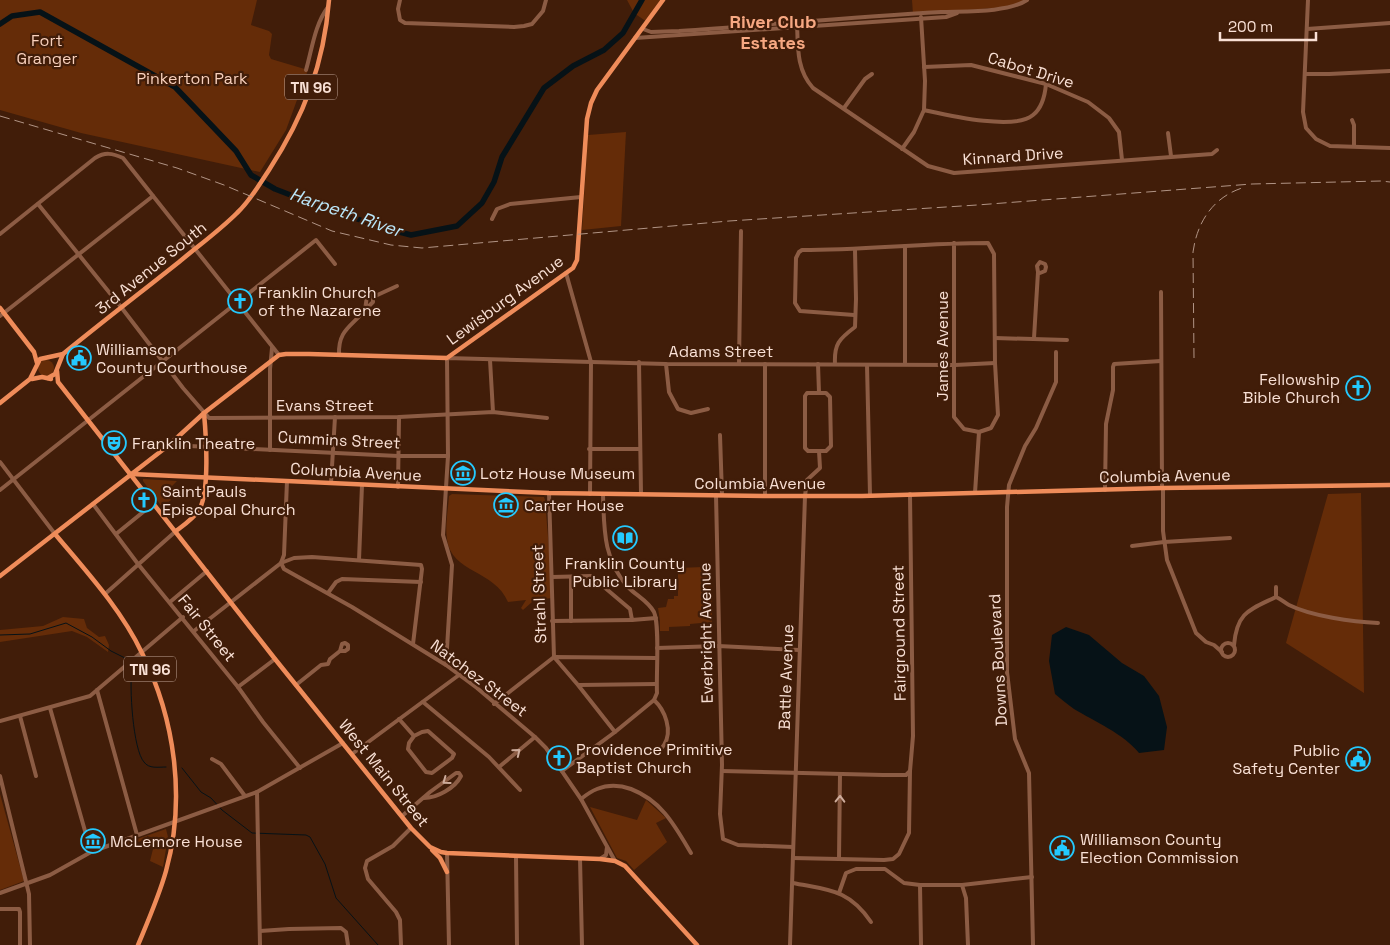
<svg xmlns="http://www.w3.org/2000/svg" width="1390" height="945" viewBox="0 0 1390 945" font-family="'Space Grotesk',sans-serif">
<style>
.green{fill:#652c08}
.water{fill:#061217}
.lines{fill:none;stroke-linecap:round;stroke-linejoin:round}
.stream{stroke:#061217;stroke-width:1}
.river{stroke:#061217;stroke-width:5.5}
.minor{stroke:#8c5c44;stroke-width:4}
.major{stroke:#ef8c5a;stroke-width:4.5}
.rail{stroke:#b19485;stroke-width:1;stroke-dasharray:10 5;stroke-linecap:butt}
.oneway{stroke:#cdab9b}
.labels{text-anchor:middle;dominant-baseline:central;stroke-width:4.5;stroke-linejoin:round;paint-order:stroke}
.shield{fill:#411d09;stroke:#c2a698;stroke-width:1}
.shield-label{font-size:15px;font-weight:bold;fill:#f9e0d5}
.park-label{font-size:16px;fill:#f9d1bd;stroke:#411d09}
.street-label{font-size:16px;fill:#f9e0d5;stroke:#411d09}
.poi-label{font-size:16px;fill:#f9e0d5;stroke:#411d09;text-anchor:start}
.neighbourhood-label{font-size:18px;font-weight:bold;fill:#f7a882;stroke:#411d09}
.water-label{font-size:18px;font-style:italic;fill:#bbe7fa;stroke:#411d09}
</style>
<rect width="100%" height="100%" fill="#411d09"/>
<g class="green">
<polygon points="0,0 257,0 251,25 269,31 272,34 269,55 271,59 308,70 286,130 260,172 81,133 0,110"/>
<polygon points="627,0 663,0 647,22 634,13"/>
<polygon points="912,0 1027,0 1007,7 913,14"/>
<polygon points="626,132 621,226 582,230 588,135"/>
<circle cx="46" cy="368" r="8"/>
<polygon points="143,479 177,481 165,493 171,500 162,507 143,481"/>
<polygon points="1361,493 1364,693 1286,643 1328,494"/>
<path d="M452,494l92,3 1,3 8,98 -21,2v2l-9,8 -2,-2 5,-8 -18,2c-13,-32 -57,-29 -61,-63 -2,-13 1,-29 2,-43z"/>
<polygon points="703,567 703,570 711,570 712,622 690,624 690,626 669,627 669,631 660,631 660,621 658,608 666,607 668,599 674,599 674,596 678,596 678,568"/>
<polygon points="63,617 84,619 87,628 99,637 105,636 109,645 108,652 87,637 72,631 0,642 0,630 43,626"/>
<polygon points="0,794 24,881 0,890"/>
<polygon points="646,800 666,818 656,823 667,842 634,870 626,861 617,858 590,807 637,820"/>
<polygon points="166,829 168,837 163,867 150,861 153,849 157,844 158,839 147,836 147,839 124,847 123,844"/>
</g>
<path class="water" d="M1066,627l23,8 33,28 22,13 15,20 8,31 -3,23 -25,3c-15,-19 -45,-32 -65,-44 -7,-5 -13,-10 -19,-15l-6,-33 3,-26z"/>
<g class="lines">
<g class="stream">
<polyline points="0,635 30,634 66,623 92,637 111,651 127,659"/>
<path d="M132,669c-3,17 1,81 12,93 5,7 14,5 22,5"/>
<polyline points="182,768 201,792 211,798 222,810 252,833 306,835 310,837 325,864 336,898 378,945"/>
</g>
<polyline class="river" points="0,24 12,16 40,12 175,87 236,151 251,175 275,189 319,206 384,228 411,235 457,226 482,203 494,182 502,157 544,88 573,66 604,50 623,33 642,0"/>
<g class="minor">
<polyline points="400,0 398,9 400,20 405,23 514,27 524,26 532,24 543,11 546,0"/>
<polyline points="1308,0 1303,112 1306,128 1316,139 1330,146 1390,148"/>
<path d="M797,22c1,24 -1,47 16,66l115,78 26,7 258,-19 5,-4"/>
<path d="M643,29l8,3 28,-1c87,-6 175,-14 262,-19 23,-1 67,1 86,-12"/>
<polyline points="1307,29 1390,23"/>
<polyline points="635,38 946,17 957,13"/>
<polyline points="924,67 971,65 1046,84 1088,102 1109,118 1119,132 1122,160"/>
<path d="M306,70c6,-21 9,-46 22,-63"/>
<polyline points="1306,74 1329,74 1390,71"/>
<polyline points="844,108 865,79 872,74"/>
<path d="M924,110c23,5 90,21 109,5 9,-7 12,-20 13,-31"/>
<polyline points="1352,120 1354,125 1354,146"/>
<polyline points="1168,133 1171,156"/>
<polyline points="902,149 914,132 924,110 925,81 921,17"/>
<polyline points="38,204 121,307 183,388 209,418 399,417 493,412 547,418"/>
<polyline points="492,219 497,209 510,204 581,197"/>
<path d="M0,234l95,-76c10,-6 17,-5 28,0l156,197"/>
<polyline points="905,246 905,363"/>
<polyline points="566,273 591,362 590,494"/>
<polyline points="1161,292 1162,488"/>
<polyline points="373,297 397,286"/>
<path d="M854,315l-54,-4 -5,-8 1,-45 3,-6 3,-2c62,0 124,-7 186,-7l6,11 1,109 3,52 -7,13 -12,4 -15,-3 -10,-12v-174"/>
<polyline points="0,316 153,196"/>
<polyline points="995,338 1067,340"/>
<polyline points="1034,338 1038,272 1037,266 1040,262 1045,264 1046,267 1045,271 1040,273 1038,272"/>
<path d="M339,355c-1,-25 12,-28 26,-45l2,-14 4,-1 2,2v5l-8,8"/>
<polyline points="490,360 493,412"/>
<polyline points="639,362 641,494"/>
<polyline points="739,363 741,231"/>
<polyline points="666,364 669,392 678,409 691,413 708,409"/>
<polyline points="765,364 765,496"/>
<polyline points="818,364 819,393"/>
<path d="M835,364c-1,-20 4,-25 20,-37l1,-28 -1,-49"/>
<polyline points="867,365 870,495"/>
<polygon points="807,393 826,393 830,397 831,446 826,451 808,451 805,448 805,396"/>
<polyline points="720,435 722,495"/>
<polyline points="169,445 398,456 448,456"/>
<polyline points="589,449 640,449"/>
<polyline points="270,450 270,369 272,348"/>
<polyline points="0,462 55,534"/>
<polyline points="331,483 335,417"/>
<polyline points="398,487 399,417"/>
<polyline points="1163,488 1163,531 1167,560 1196,633 1206,642 1214,645 1222,652"/>
<polyline points="0,490 316,240 335,264"/>
<polyline points="1105,490 1106,424 1113,390 1113,367 1114,364 1161,361"/>
<polyline points="549,493 554,657 578,685 615,732"/>
<polyline points="975,493 979,432"/>
<polyline points="716,495 722,765 720,814 723,839 738,845 793,847"/>
<polyline points="93,504 138,564 238,687 263,722 300,768"/>
<polyline points="116,534 153,504"/>
<polyline points="1132,546 1164,542 1230,538"/>
<polyline points="359,560 362,485"/>
<polyline points="281,563 284,569 352,607 446,665 477,688 535,737 546,748 581,799 615,861"/>
<polyline points="281,563 284,555 287,481"/>
<polyline points="552,577 591,576 630,609 632,620 656,618"/>
<polyline points="571,577 571,621"/>
<polyline points="1276,587 1276,597"/>
<polyline points="328,593 336,582 342,579 421,582"/>
<polyline points="105,594 176,531"/>
<polyline points="170,602 207,571"/>
<polyline points="552,621 632,620"/>
<polyline points="194,631 281,563 294,558 312,557 421,565 422,569 413,644"/>
<circle cx="1228" cy="650" r="7"/>
<path d="M1234,645c3,-33 15,-35 42,-48 5,2 9,6 13,8 22,11 64,17 89,18"/>
<polyline points="657,648 718,646 799,650"/>
<polyline points="446,665 452,565 443,535 448,456 447,358 666,364 955,365 995,363"/>
<polyline points="296,685 321,665 328,664 330,659 340,651 345,651 348,649 348,645 345,643 342,644 340,651"/>
<polyline points="579,685 656,684"/>
<polyline points="238,687 275,659"/>
<polyline points="97,690 137,835"/>
<path d="M654,700c11,10 19,31 10,45 -2,3 -5,6 -8,9"/>
<polyline points="423,702 489,757 520,790"/>
<polyline points="494,704 554,657 656,658"/>
<polyline points="50,708 91,852"/>
<polyline points="20,716 36,776"/>
<polyline points="399,719 414,736 422,732 428,731 454,754 452,758 432,773 426,772 408,749 409,743 414,736"/>
<polyline points="0,721 90,696 183,617"/>
<polyline points="352,754 459,675"/>
<polyline points="212,759 221,764 245,796"/>
<polyline points="499,767 535,737"/>
<path d="M562,771l53,-39 39,-32 3,-7c-1,-19 3,-67 -3,-81 -6,-11 -17,-16 -25,-24 -26,-27 -25,-60 -26,-94"/>
<polyline points="722,771 883,775 906,775 910,771"/>
<polyline points="0,776 29,894 30,945"/>
<polyline points="257,792 260,945"/>
<path d="M581,799c5,-4 11,-8 16,-10 12,-5 23,-4 34,0 31,12 44,37 60,64"/>
<path d="M402,816l28,-24 26,-19h3l2,3c-6,12 -24,22 -37,22"/>
<polyline points="447,853 449,945"/>
<polyline points="516,856 517,945"/>
<polyline points="580,858 582,945"/>
<polyline points="793,858 884,860 893,859 899,854 909,833 910,771 913,736 910,494"/>
<polyline points="600,859 606,855 607,847"/>
<polyline points="839,859 840,774"/>
<path d="M793,883c35,7 56,6 78,39"/>
<polyline points="920,885 921,945"/>
<polyline points="962,885 1032,877"/>
<polyline points="0,893 50,875 91,852 257,792 343,743"/>
<polyline points="839,893 846,873 856,869 885,869 904,883 920,885 962,885 966,898 968,945"/>
<polyline points="0,909 19,909 20,912 20,945"/>
<polyline points="260,931 289,929 341,928 346,932 348,945"/>
<polyline points="401,945 400,920 396,912 368,879 365,868 367,861 393,846 411,828"/>
<polyline points="790,945 805,496 807,480 820,468 819,451"/>
<polyline points="1033,945 1029,773 1015,739 1007,672 1007,507 1009,485 1025,446 1036,428 1056,382 1056,352"/>
</g>
<g class="major">
<polyline points="0,308 34,352 37,363"/>
<polyline points="57,371 58,382 275,659 411,828 430,847 441,852 447,853 600,859 615,861 625,866 697,945"/>
<polyline points="48,378 55,374 63,354"/>
<polyline points="32,379 42,377 51,379"/>
<path d="M0,403l30,-24 10,-20 23,-5c38,-31 77,-61 116,-92 19,-16 40,-31 58,-49 13,-12 22,-28 32,-43 35,-54 55,-106 60,-170"/>
<polyline points="131,474 549,493 765,496 862,496 1163,488 1390,485"/>
<path d="M176,531c8,-6 17,-12 23,-21 11,-18 7,-75 5,-97"/>
<path d="M55,534c31,37 66,75 87,119 33,66 44,146 24,218 -7,25 -18,50 -28,74"/>
<polyline points="0,576 169,445 204,413 279,355 286,354 309,354 447,358 573,268 577,260 587,119 591,103 597,90 663,0"/>
<polyline points="432,850 440,858 447,872"/>
</g>
<g class="rail">
<polyline points="0,116 177,168 224,185 332,231 391,245 422,248 729,221 977,205 1252,184 1381,181 1390,182"/>
<path d="M1194,358l-1,-106c4,-29 19,-54 49,-64"/>
</g>
</g>
<defs><path id="oneway-chevron" d="M-2-3.5L2.5 0L-2 3.5" fill="none" stroke-width="1.6" stroke-linecap="round" stroke-linejoin="round" transform="scale(1.25)"/></defs>
<g class="oneway">
<use href="#oneway-chevron" transform="translate(517 752) rotate(-39)"/>
<use href="#oneway-chevron" transform="translate(446 781) rotate(144)"/>
<use href="#oneway-chevron" transform="translate(840 799) rotate(-89)"/>
</g>
<defs>
<g id="church-ring" transform="scale(1.25)"><circle r="9.5" fill="#411d09" stroke="#24c9fe" stroke-width="1.5"/><path d="M-1.2-6h2.4v3.5h3.3v2.4h-3.3V6h-2.4V-.1h-3.3v-2.4h3.3Z" fill="#24c9fe"/></g>
<g id="civic-ring" transform="scale(1.25)"><circle r="9.5" fill="#411d09" stroke="#24c9fe" stroke-width="1.5"/><path d="M-.6-6.5H3V-4.5H.6V-3L4-1V1h2V6H-6V1h2V-1L-.6-3ZM-1.2 2.5V6h2.4V2.5Z" fill="#24c9fe"/></g>
<g id="theatre-ring" transform="scale(1.25)"><circle r="9.5" fill="#411d09" stroke="#24c9fe" stroke-width="1.5"/><path d="M-5-5.5Q0-4 5-5.5V0Q5 5 0 6Q-5 5-5 0ZM-3.3-2.5H-1v1.5H-3.3ZM1-2.5H3.3v1.5H1ZM-2.8 1Q0 5.5 2.8 1Z" fill="#24c9fe"/></g>
<g id="museum-ring" transform="scale(1.25)"><circle r="9.5" fill="#411d09" stroke="#24c9fe" stroke-width="1.5"/><path d="M0-6L6-3V-2H-6V-3ZM-5-1h2V3h-2ZM-1-1h2V3h-2ZM3-1h2V3H3ZM-6 4H6V6H-6Z" fill="#24c9fe"/></g>
<g id="library-ring" transform="scale(1.25)"><circle r="9.5" fill="#411d09" stroke="#24c9fe" stroke-width="1.5"/><path d="M-6-4Q-3-5.5-.7-3.5V5Q-3 3-6 4ZM6-4Q3-5.5 .7-3.5V5Q3 3 6 4Z" fill="#24c9fe"/></g>
</defs>
<g fill-rule="evenodd">
<use href="#church-ring" x="240" y="301"/>
<use href="#civic-ring" x="79" y="358"/>
<use href="#church-ring" x="1358" y="388"/>
<use href="#theatre-ring" x="114" y="443"/>
<use href="#museum-ring" x="463" y="473"/>
<use href="#church-ring" x="144" y="500"/>
<use href="#museum-ring" x="506" y="505"/>
<use href="#library-ring" x="625" y="538"/>
<use href="#church-ring" x="559" y="758"/>
<use href="#civic-ring" x="1358" y="759"/>
<use href="#museum-ring" x="93" y="841"/>
<use href="#civic-ring" x="1062" y="848"/>
</g>
<g class="labels">
<g class="shield">
<rect x="285" y="74.5" width="52" height="25" rx="4"/>
<rect x="124" y="656.5" width="52" height="25" rx="4"/>
</g>
<g class="shield-label">
<text x="311" y="87">TN 96</text>
<text x="150" y="669">TN 96</text>
</g>
<g class="park-label">
<text x="47" y="40">Fort<tspan x="47" dy="18">Granger</tspan></text>
<text x="192" y="78">Pinkerton Park</text>
</g>
<g class="street-label">
<text transform="translate(1031 70) rotate(17)">Cabot Drive</text>
<text transform="translate(1013 156) rotate(-4)">Kinnard Drive</text>
<text transform="translate(151 268) rotate(-39)">3rd Avenue South</text>
<text transform="translate(505 300) rotate(-36)">Lewisburg Avenue</text>
<text transform="translate(942 346) rotate(-90)">James Avenue</text>
<text x="721" y="351">Adams Street</text>
<text x="325" y="405">Evans Street</text>
<text transform="translate(339 440) rotate(3)">Cummins Street</text>
<text transform="translate(356 472) rotate(3)">Columbia Avenue</text>
<text transform="translate(1165 476) rotate(-1)">Columbia Avenue</text>
<text x="760" y="483">Columbia Avenue</text>
<text transform="translate(539 594) rotate(-92)">Strahl Street</text>
<text transform="translate(207 628) rotate(51)">Fair Street</text>
<text transform="translate(706 633) rotate(-91)">Everbright Avenue</text>
<text transform="translate(899 633) rotate(-91)">Fairground Street</text>
<text transform="translate(998 660) rotate(-93)">Downs Boulevard</text>
<text transform="translate(786 677) rotate(-88)">Battle Avenue</text>
<text transform="translate(479 678) rotate(37)">Natchez Street</text>
<text transform="translate(384 773) rotate(51)">West Main Street</text>
</g>
<g class="poi-label">
<text x="258" y="292">Franklin Church<tspan x="258" dy="18">of the Nazarene</tspan></text>
<text x="96" y="349">Williamson<tspan x="96" dy="18">County Courthouse</tspan></text>
<text x="1340" y="379" text-anchor="end">Fellowship<tspan x="1340" dy="18">Bible Church</tspan></text>
<text x="132" y="443">Franklin Theatre</text>
<text x="480" y="473">Lotz House Museum</text>
<text x="162" y="491">Saint Pauls<tspan x="162" dy="18">Episcopal Church</tspan></text>
<text x="524" y="505">Carter House</text>
<text x="625" y="563" text-anchor="middle">Franklin County<tspan x="625" dy="18">Public Library</tspan></text>
<text x="576" y="749">Providence Primitive<tspan x="576" dy="18">Baptist Church</tspan></text>
<text x="1340" y="750" text-anchor="end">Public<tspan x="1340" dy="18">Safety Center</tspan></text>
<text x="1080" y="839">Williamson County<tspan x="1080" dy="18">Election Commission</tspan></text>
<text x="110" y="841">McLemore House</text>
</g>
<g class="neighbourhood-label">
<text x="773" y="21">River Club<tspan x="773" dy="21">Estates</tspan></text>
</g>
<g class="water-label">
<text transform="translate(346 212) rotate(19)">Harpeth River</text>
</g>
</g>
<path d="M1220 32v8h96v-8" fill="none" stroke="#f9e0d5" stroke-width="2.5"/>
<text x="1228" y="32" font-size="15" fill="#f9e0d5" stroke="#411d09" stroke-width="4" paint-order="stroke">200 m</text>
</svg>
